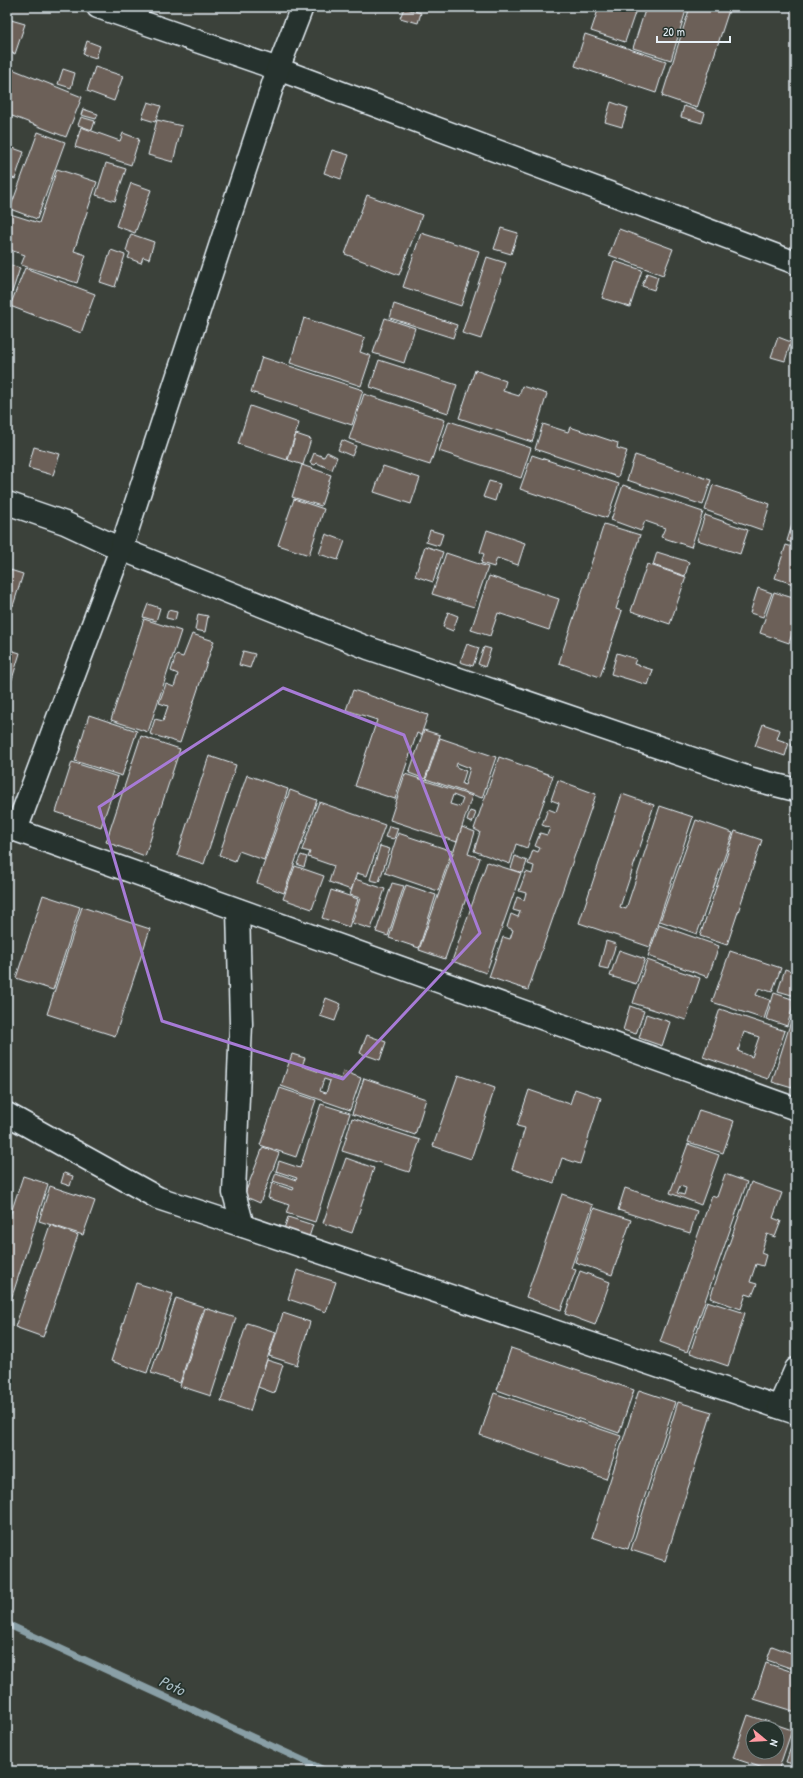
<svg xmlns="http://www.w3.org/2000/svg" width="803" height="1778" viewBox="0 0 803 1778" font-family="'Patrick Hand',sans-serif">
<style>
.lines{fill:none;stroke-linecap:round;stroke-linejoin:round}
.stream{stroke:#899fa6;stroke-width:7}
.building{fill:#6c6158;stroke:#e8f1f8;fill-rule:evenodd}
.minor-casing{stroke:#e8f1f8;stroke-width:25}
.minor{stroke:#26332d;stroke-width:22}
.marked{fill:none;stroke:#a77bd6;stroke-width:3;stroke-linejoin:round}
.labels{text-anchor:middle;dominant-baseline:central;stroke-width:3.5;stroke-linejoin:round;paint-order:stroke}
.water-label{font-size:16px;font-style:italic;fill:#a8bbc2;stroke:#26332d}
</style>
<rect width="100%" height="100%" fill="#3b413a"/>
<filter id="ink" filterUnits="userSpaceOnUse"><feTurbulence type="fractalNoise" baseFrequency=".025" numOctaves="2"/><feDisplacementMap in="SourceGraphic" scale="8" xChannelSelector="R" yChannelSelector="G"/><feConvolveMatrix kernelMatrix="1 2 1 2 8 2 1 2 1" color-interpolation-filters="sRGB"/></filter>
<g filter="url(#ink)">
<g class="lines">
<polyline class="stream" points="7,1624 326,1771"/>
</g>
<g class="building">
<polygon points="599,7 637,7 625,42 591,31"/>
<polygon points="646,7 687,7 671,60 633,48"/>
<polygon points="690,7 730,7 697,108 662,96"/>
<polygon points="404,8 421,13 418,23 400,18"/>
<polygon points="11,20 25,24 15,54 7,51 7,31"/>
<polygon points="585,34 666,61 656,93 575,66"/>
<polygon points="87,41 100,46 96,58 83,54"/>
<polygon points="7,67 82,97 66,137 7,114"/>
<polygon points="95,67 123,76 114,101 87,91"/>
<polygon points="63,69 75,73 71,88 58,84"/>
<polygon points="148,102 161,106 155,122 142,118"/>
<polygon points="611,102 628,108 622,127 605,122"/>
<polygon points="684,106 705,113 702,123 681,117"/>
<polygon points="83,109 98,114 96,119 81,115"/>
<polygon points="81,117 95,121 92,130 78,125"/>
<polygon points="157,120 182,126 173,162 148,155"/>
<polygon points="81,127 120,141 123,133 139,139 131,165 75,147"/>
<polygon points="38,132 65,142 37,219 10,209"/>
<polygon points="10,147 24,152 15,179 7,176 7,156"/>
<polygon points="332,150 349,155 341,179 324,173"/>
<polygon points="106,163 126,169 115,201 96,195"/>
<polygon points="57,169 97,182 74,251 86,255 77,283 21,265 25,255 7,249 7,213 39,223"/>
<polygon points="131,183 151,190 135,233 116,226"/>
<polygon points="367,195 422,215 399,275 345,254"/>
<polygon points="501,228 518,233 511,254 494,249"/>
<polygon points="619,229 673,249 663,275 609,255"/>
<polygon points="421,233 479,251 461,306 403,287"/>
<polygon points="131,234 154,242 149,259 143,257 141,263 128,258 130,253 126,251"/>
<polygon points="111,250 125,255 115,287 100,282"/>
<polygon points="487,257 506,263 481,339 462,333"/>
<polygon points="614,261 642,270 630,307 602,298"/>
<polygon points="7,264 20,268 7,308"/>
<polygon points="25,268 95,294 81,333 10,306"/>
<polygon points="647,273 658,277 654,290 642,286"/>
<polygon points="394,304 457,325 453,338 390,318"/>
<polygon points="304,318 365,338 360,352 371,356 361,386 290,363"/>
<polygon points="385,318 415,328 404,363 373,353"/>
<polygon points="778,337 791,342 785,361 771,357"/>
<polygon points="262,357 363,390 352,425 251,392"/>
<polygon points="379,360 457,385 448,413 370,387"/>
<polygon points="475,370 506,381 503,391 519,396 522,386 547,394 532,442 459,418"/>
<polygon points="364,394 445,420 430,465 349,439"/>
<polygon points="250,406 299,423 287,460 238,444"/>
<polygon points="449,421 531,448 521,478 439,451"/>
<polygon points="543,424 568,432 570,427 618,443 617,448 627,451 618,477 535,449"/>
<polygon points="296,434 311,439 303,465 288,460"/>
<polygon points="342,440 356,446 352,456 338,450"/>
<polygon points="34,447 60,454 53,475 28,468"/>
<polygon points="327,452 337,457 332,470 317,463 315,465 310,463 314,453 324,457"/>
<polygon points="532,455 619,484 607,518 520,489"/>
<polygon points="635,455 711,480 703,505 627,480"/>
<polygon points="302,465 331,475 321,506 292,497"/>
<polygon points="383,466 420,478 411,504 374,492"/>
<polygon points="489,481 500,484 495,501 483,497"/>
<polygon points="623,485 703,512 691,547 661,537 665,528 645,521 641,531 611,520"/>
<polygon points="713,485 770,504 762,530 705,510"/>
<polygon points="294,499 324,509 309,555 278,545"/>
<polygon points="796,512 796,544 787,541"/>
<polygon points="705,515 748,530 740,554 697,540"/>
<polygon points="604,524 640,535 616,609 622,611 600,677 559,663"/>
<polygon points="430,530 443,534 439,546 426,542"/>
<polygon points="487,530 525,543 518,565 497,558 494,567 481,563 484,554 480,552"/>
<polygon points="326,534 345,541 338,560 319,554"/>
<polygon points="786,545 796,548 796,591 791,590 793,584 775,578"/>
<polygon points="425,546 443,552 433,582 415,576"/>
<polygon points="657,552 689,562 685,576 653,565"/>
<polygon points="446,553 488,567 474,607 432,594"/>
<polygon points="647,564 686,577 670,624 631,611"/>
<polygon points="7,569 23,574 13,606 7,604"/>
<polygon points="489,576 559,599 549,630 498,613 490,636 471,630"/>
<polygon points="758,588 772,593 763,617 750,613"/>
<polygon points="774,592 796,599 796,622 789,643 760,633"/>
<polygon points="148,604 160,608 156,621 143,617"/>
<polygon points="168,610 177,612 175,620 166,618"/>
<polygon points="448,612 458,616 453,631 443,627"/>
<polygon points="198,614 208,616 205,632 195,630"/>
<polygon points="144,619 181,631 148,732 111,720"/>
<polygon points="192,634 214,641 180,743 150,734 155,719 163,721 168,706 159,703 166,684 174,687 178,674 171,671 176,655 183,657"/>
<polygon points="467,644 479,648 473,666 460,662"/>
<polygon points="484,647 491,649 485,667 478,664"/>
<polygon points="7,649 20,653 9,689 7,688"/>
<polygon points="243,651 255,654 250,668 239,665"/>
<polygon points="617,653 636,659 634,664 653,670 648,685 611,674"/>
<polygon points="353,690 428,715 421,735 417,733 395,799 355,786 377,720 346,710"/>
<polygon points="89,715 137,731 122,776 75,761"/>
<polygon points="763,724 780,730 777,739 789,743 785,756 755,746"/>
<polygon points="424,730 440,735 425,779 409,773"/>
<polygon points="796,730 796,748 791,746"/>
<polygon points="141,736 180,749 145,856 106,842"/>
<path d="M440,738l56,19 -14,41 -56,-19zM457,763l13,5 -5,17 -3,-1 4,-13 -10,-4z"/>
<polygon points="209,756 236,765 204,864 177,855"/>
<polygon points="499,757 553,776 527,848 516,844 510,864 474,851 480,832 474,829"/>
<polygon points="72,762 118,777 101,827 56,812"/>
<path d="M405,774l67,22 -15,46 -67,-22zM453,795l10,4 -3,8 -10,-3z"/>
<polygon points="247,775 288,789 264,860 239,851 235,861 219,855"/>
<polygon points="558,780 596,794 528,990 489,977 503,937 510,939 513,930 507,927 511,914 518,917 520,912 513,910 517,897 524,900 526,893 519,891 526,872 532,874 534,866 528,864 533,850 538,852 540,848 535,846 540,833 547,835 550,828 542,825 548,809 556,812 559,803 551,800"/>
<polygon points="290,790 317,800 284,893 257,883"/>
<polygon points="622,794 654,805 620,907 626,909 660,806 693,817 650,947 579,923"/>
<polygon points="319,802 385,825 367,876 357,873 351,890 329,882 334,866 308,857 310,852 302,850"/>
<polygon points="470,811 476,813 472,823 467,821"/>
<polygon points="696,820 733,833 697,934 660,921"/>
<polygon points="389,826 398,828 394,839 385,837"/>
<polygon points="462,827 475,832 468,854 480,858 445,959 419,950"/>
<polygon points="735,831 762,840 727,945 700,936"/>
<polygon points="398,833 452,851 438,891 385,873"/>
<polygon points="380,846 390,849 379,882 370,880"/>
<polygon points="301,855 307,857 304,867 297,864"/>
<polygon points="515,856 527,861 523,873 511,869"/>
<polygon points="487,862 521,873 486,973 452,961"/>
<polygon points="295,866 324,876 312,909 283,899"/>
<polygon points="355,879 385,889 371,929 352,923 360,898 350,895"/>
<polygon points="392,883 404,886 388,936 376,932"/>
<polygon points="406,885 436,895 419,948 389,938"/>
<polygon points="331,890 358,899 349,927 322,918"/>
<polygon points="43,895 80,907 53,990 16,978"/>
<polygon points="82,907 150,929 115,1036 47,1014"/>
<polygon points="659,925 719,946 708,977 648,956"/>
<polygon points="606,941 616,944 608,969 599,967"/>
<polygon points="619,950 645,959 636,984 610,976"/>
<polygon points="730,951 781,968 772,992 759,988 756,995 770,1000 764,1019 712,1002"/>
<polygon points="647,960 700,978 686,1020 633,1003"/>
<polygon points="785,969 796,973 795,996 778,991"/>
<polygon points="774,993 795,1000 787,1026 766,1019"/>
<polygon points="326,998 341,1004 335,1021 320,1016"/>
<polygon points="796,1005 796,1077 792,1088 772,1082"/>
<polygon points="630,1006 644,1011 636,1034 623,1030"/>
<path d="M720,1009l65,22 -17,48 -65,-22zM744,1032l15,5 -7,20 -14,-6z"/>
<polygon points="646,1014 670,1022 662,1046 639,1038"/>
<polygon points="367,1035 386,1042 380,1060 360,1053"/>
<path d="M292,1054l13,4 -3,8 39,13 2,-8 18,7 -11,32 -69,-24zM324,1079l6,2 -4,12 -6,-2z"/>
<polygon points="458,1075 495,1088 471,1159 433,1146"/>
<polygon points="364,1078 426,1099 415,1135 352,1114"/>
<polygon points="280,1088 316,1100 296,1157 260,1145"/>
<polygon points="575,1089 601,1098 580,1164 562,1158 554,1183 512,1169 525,1128 517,1126 529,1090 570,1104"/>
<polygon points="321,1104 350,1113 315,1222 286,1213 289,1205 268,1198 272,1183 293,1190 294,1188 273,1181 276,1173 296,1180 297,1178 276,1171 279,1161 300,1168"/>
<polygon points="699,1110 734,1121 723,1153 688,1142"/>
<polygon points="352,1118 420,1140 409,1172 342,1151"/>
<path d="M688,1144l31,11 -18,50 -31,-12zM680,1186l6,2 -2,7 -7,-2z"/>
<polygon points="263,1147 279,1153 260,1203 244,1196"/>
<polygon points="346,1158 374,1168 352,1233 323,1223"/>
<polygon points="64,1173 73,1176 70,1186 61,1183"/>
<polygon points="725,1174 747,1182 687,1352 660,1342 712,1195 717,1197"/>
<polygon points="23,1176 48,1184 7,1312 7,1225"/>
<polygon points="751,1182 782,1193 773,1218 781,1221 775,1237 767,1234 761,1253 766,1255 763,1266 756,1264 750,1282 757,1284 752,1296 746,1294 741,1309 710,1298"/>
<polygon points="50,1186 95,1201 83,1235 39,1221"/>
<polygon points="625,1188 697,1211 690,1233 618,1210"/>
<polygon points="562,1194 593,1205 571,1268 576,1270 561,1310 526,1297"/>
<polygon points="594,1208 631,1220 612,1275 575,1262"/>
<polygon points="288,1217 313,1225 306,1246 281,1238"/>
<polygon points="50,1225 78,1235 43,1337 15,1327"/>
<polygon points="297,1270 336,1282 326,1312 288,1299"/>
<polygon points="580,1271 610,1282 595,1325 565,1314"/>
<polygon points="136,1283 173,1294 147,1373 111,1361"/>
<polygon points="176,1298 204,1307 180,1383 151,1373"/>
<polygon points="707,1301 745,1313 728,1366 690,1353"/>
<polygon points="205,1308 236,1318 211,1396 180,1386"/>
<polygon points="283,1313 310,1322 297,1365 269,1356"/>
<polygon points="247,1323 276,1332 250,1411 221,1401"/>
<polygon points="511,1348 634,1390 619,1433 497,1390"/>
<polygon points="267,1360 283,1365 274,1393 258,1387"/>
<polygon points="639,1390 675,1402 628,1549 592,1537"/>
<polygon points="494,1393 621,1436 606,1479 480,1435"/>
<polygon points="678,1402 712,1412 665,1561 631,1550"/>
<polygon points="772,1646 796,1655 796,1670 767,1660"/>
<polygon points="766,1663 796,1673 796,1712 754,1699"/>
<path d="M748,1715l44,15 -14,41h-6l-39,-13zM753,1728h24v24h-24z"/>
<polygon points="796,1732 796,1765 786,1762"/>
</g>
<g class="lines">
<g class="minor-casing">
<g id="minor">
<polyline points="98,7 278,69 796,263"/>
<polyline points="7,503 65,523 121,549 368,648 752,779 796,790"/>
<polyline points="7,827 796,1109"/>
<polyline points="16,830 121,549 278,69 302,7"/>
<polyline points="238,910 241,1024 234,1193 243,1226 796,1413"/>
<polyline points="7,1114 158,1198 243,1226"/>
<polyline points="779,1407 796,1369"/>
</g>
</g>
<use href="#minor" class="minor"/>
</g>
</g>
<path class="marked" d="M283,688l121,47 76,198 -137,146 -181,-58 -63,-214z"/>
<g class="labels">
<g class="water-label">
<text transform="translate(172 1685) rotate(25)">Poto</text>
</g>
</g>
<rect width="803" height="1778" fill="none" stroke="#26332d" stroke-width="24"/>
<rect x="12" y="12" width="779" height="1754" fill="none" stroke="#e8f1f8" stroke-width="1.5" filter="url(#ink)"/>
<g transform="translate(765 1740) rotate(108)"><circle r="19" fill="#26332d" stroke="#747f7e"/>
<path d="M0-3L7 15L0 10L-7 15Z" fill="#ff9aa2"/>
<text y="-6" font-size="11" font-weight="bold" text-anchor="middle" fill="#e8f1f8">N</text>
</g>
<path d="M657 36v6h73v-6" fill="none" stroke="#e8f1f8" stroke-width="2"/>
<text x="663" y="36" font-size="12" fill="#e8f1f8" stroke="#26332d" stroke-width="3" paint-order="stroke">20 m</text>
</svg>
